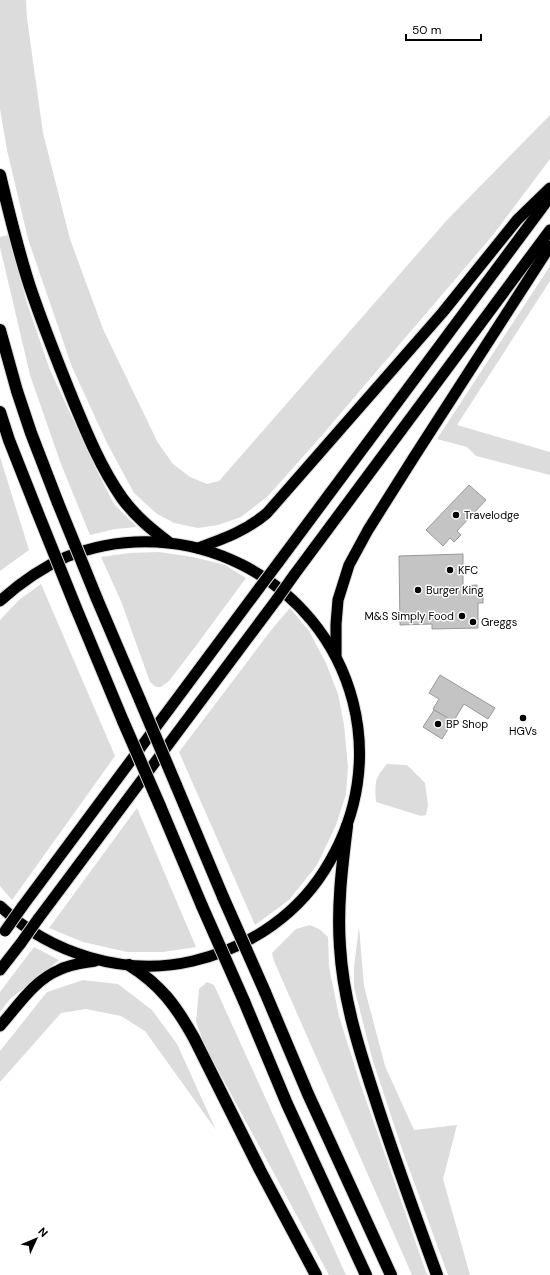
<svg xmlns="http://www.w3.org/2000/svg" width="550" height="1275" font-family="'DM Sans',sans-serif">
<style>
.green{fill:#dcdcdc}
.building{fill:#c4c4c4;stroke:#999}
.lines{fill:none;stroke-linecap:round;stroke-linejoin:round}
.trunk-casing{stroke:#dbdbdb;stroke-width:13}
.motorway-casing{stroke:#dbdbdb;stroke-width:14}
.trunk{stroke:#000;stroke-width:11}
.motorway{stroke:#000;stroke-width:12}
.trunk-bridge-casing{stroke:#dbdbdb;stroke-width:13;stroke-linecap:butt}
.motorway-bridge-casing{stroke:#dbdbdb;stroke-width:14;stroke-linecap:butt}
.trunk-bridge{stroke:#000;stroke-width:11}
.motorway-bridge{stroke:#000;stroke-width:12}
.poi-dot{fill:#000;stroke:#fff;stroke-width:1.5}
.labels{text-anchor:middle;stroke-width:3;stroke-linejoin:round;paint-order:stroke}
.poi-label{font-size:11px;fill:#000;stroke:#fff;text-anchor:start}
</style>
<rect width="100%" height="100%" fill="#fff"/>
<!-- green -->
<g class="green">
<polygon points="0,0 26,0 27,18 43,133 70,239 103,329 158,443 173,464 190,477 207,484 219,481 447,220 550,115 550,159 493,235 323,434 268,496 241,517 218,525 198,528 174,523 157,514 134,493 107,443 72,367 28,239 7,150 0,109"/>
<polygon points="8,235 27,303 50,370 96,469 114,504 137,527 115,529 90,535 61,464 30,375 0,247 0,237"/>
<polygon points="550,266 550,281 457,425 550,452 550,475 476,456 467,447 437,439"/>
<polygon points="0,457 29,550 0,571"/>
<polygon points="159,552 193,557 225,565 246,578 198,643 169,681 161,687 156,687 150,682 121,601 101,557 129,553"/>
<polygon points="41,584 115,756 12,900 0,886 0,620 19,600"/>
<polygon points="290,608 309,631 326,663 338,694 344,725 348,767 346,794 336,825 317,865 289,900 255,925 179,752 272,629"/>
<path d="M387,764L407,765L425,783L428,805L426,815L421,816L376,802C375,783 374,779 387,764Z"/>
<polygon points="137,808 196,947 163,952 127,952 83,942 49,928"/>
<polygon points="310,925 319,929 328,937 329,967 339,1016 360,1083 427,1275 412,1275 274,961 272,953 296,929"/>
<polygon points="359,927 364,986 385,1066 414,1130 457,1125 443,1179 470,1275 448,1275 403,1152 372,1058 354,987 354,967"/>
<polygon points="34,947 59,960 10,999 0,1012 0,992"/>
<polygon points="83,980 118,984 152,1010 177,1044 216,1130 145,1031 121,1016 86,1009 61,1013 0,1082 0,1051 47,992"/>
<polygon points="207,982 214,985 346,1275 329,1275 205,1046 196,1022 199,989"/>
</g>
<!-- building -->
<g class="building">
<polygon points="469,485 486,500 457,531 461,535 454,542 450,538 443,546 426,530"/>
<polygon points="463,554 463,586 477,585 477,596 483,596 483,603 478,603 478,628 432,629 432,624 400,625 399,556"/>
<polygon points="440,675 495,708 488,719 464,704 453,722 433,709 439,699 429,693"/>
<polygon points="434,710 453,721 442,739 423,727"/>
</g>
<g class="lines">
<!-- trunk casing -->
<g class="trunk-casing">
<g id="trunk">
<path d="M198,548C223,539 246,531 267,513L443,312L517,220L550,188"/>
<polyline points="278,563 550,197"/>
<polyline points="294,575 550,230"/>
<path d="M0,601C20,583 41,568 66,557C186,509 321,578 353,702C367,757 358,813 330,861C301,913 251,947 193,961C125,977 50,954 0,906"/>
<polyline points="336,655 336,624 338,600 349,565 368,530 414,457 550,246"/>
<polyline points="22,907 260,587"/>
<polyline points="38,919 277,599"/>
<polyline points="0,970 21,943"/>
<path d="M0,1026C17,1007 34,980 59,970C70,964 83,963 95,961"/>
</g>
</g>
<!-- motorway casing -->
<g class="motorway-casing">
<g id="motorway">
<path d="M0,175C9,213 18,250 30,287C43,325 58,363 73,400C87,434 101,468 122,498C135,516 151,529 168,542"/>
<polyline points="0,330 17,391 31,433 58,503"/>
<polyline points="0,412 9,440 37,511"/>
<polyline points="97,599 140,700"/>
<polyline points="76,608 123,721"/>
<polyline points="176,785 223,897"/>
<polyline points="160,806 202,906"/>
<path d="M347,826C342,867 337,906 340,947C343,998 358,1046 374,1095C393,1155 415,1215 437,1275"/>
<path d="M129,965C161,985 176,1006 194,1038L260,1170L316,1275"/>
<polyline points="265,992 308,1094 391,1275"/>
<polyline points="244,1001 287,1104 366,1275"/>
</g>
</g>
<!-- trunk -->
<use href="#trunk" class="trunk"/>
<!-- motorway -->
<use href="#motorway" class="motorway"/>
<!-- trunk-bridge casing -->
<g class="trunk-bridge-casing">
<g id="trunk-bridge">
<polyline points="260,587 278,563"/>
<polyline points="277,599 294,575"/>
<polyline points="5,931 22,907"/>
<polyline points="21,943 38,919"/>
</g>
</g>
<!-- motorway-bridge casing -->
<g class="motorway-bridge-casing">
<g id="motorway-bridge">
<polyline points="58,503 97,599"/>
<polyline points="37,511 76,608"/>
<polyline points="140,700 176,785"/>
<polyline points="123,721 160,806"/>
<polyline points="223,897 265,992"/>
<polyline points="202,906 244,1001"/>
</g>
</g>
<!-- trunk-bridge -->
<use href="#trunk-bridge" class="trunk-bridge"/>
<!-- motorway-bridge -->
<use href="#motorway-bridge" class="motorway-bridge"/>
</g>
<!-- markers -->
<g class="poi-dot">
<circle cx="456" cy="515" r="4"/>
<circle cx="450" cy="570" r="4"/>
<circle cx="418" cy="590" r="4"/>
<circle cx="462" cy="616" r="4"/>
<circle cx="473" cy="622" r="4"/>
<circle cx="523" cy="718" r="4"/>
<circle cx="438" cy="724" r="4"/>
</g>
<g class="labels">
<!-- poi labels -->
<g class="poi-label">
<text x="464" y="519">Travelodge</text>
<text x="458" y="574">KFC</text>
<text x="426" y="594">Burger King</text>
<text x="454" y="620" text-anchor="end">M&amp;S Simply Food</text>
<text x="481" y="626">Greggs</text>
<text x="446" y="728">BP Shop</text>
<text x="523" y="735" text-anchor="middle">HGVs</text>
</g>
</g>
<!-- north arrow -->
<g transform="translate(36 1239) rotate(46)" stroke="#ffffff" stroke-width="3" paint-order="stroke">
<path d="M0-3L7 15L0 10L-7 15Z" fill="#000000"/>
<text y="-6" font-size="11" font-weight="bold" text-anchor="middle" fill="#000000">N</text>
</g>
<!-- scale -->
<path d="M406 34v6h75v-6" fill="none" stroke="#000000" stroke-width="2"/>
<text x="412" y="34" font-size="12" fill="#000000" stroke="#ffffff" stroke-width="3" paint-order="stroke">50 m</text>
</svg>
